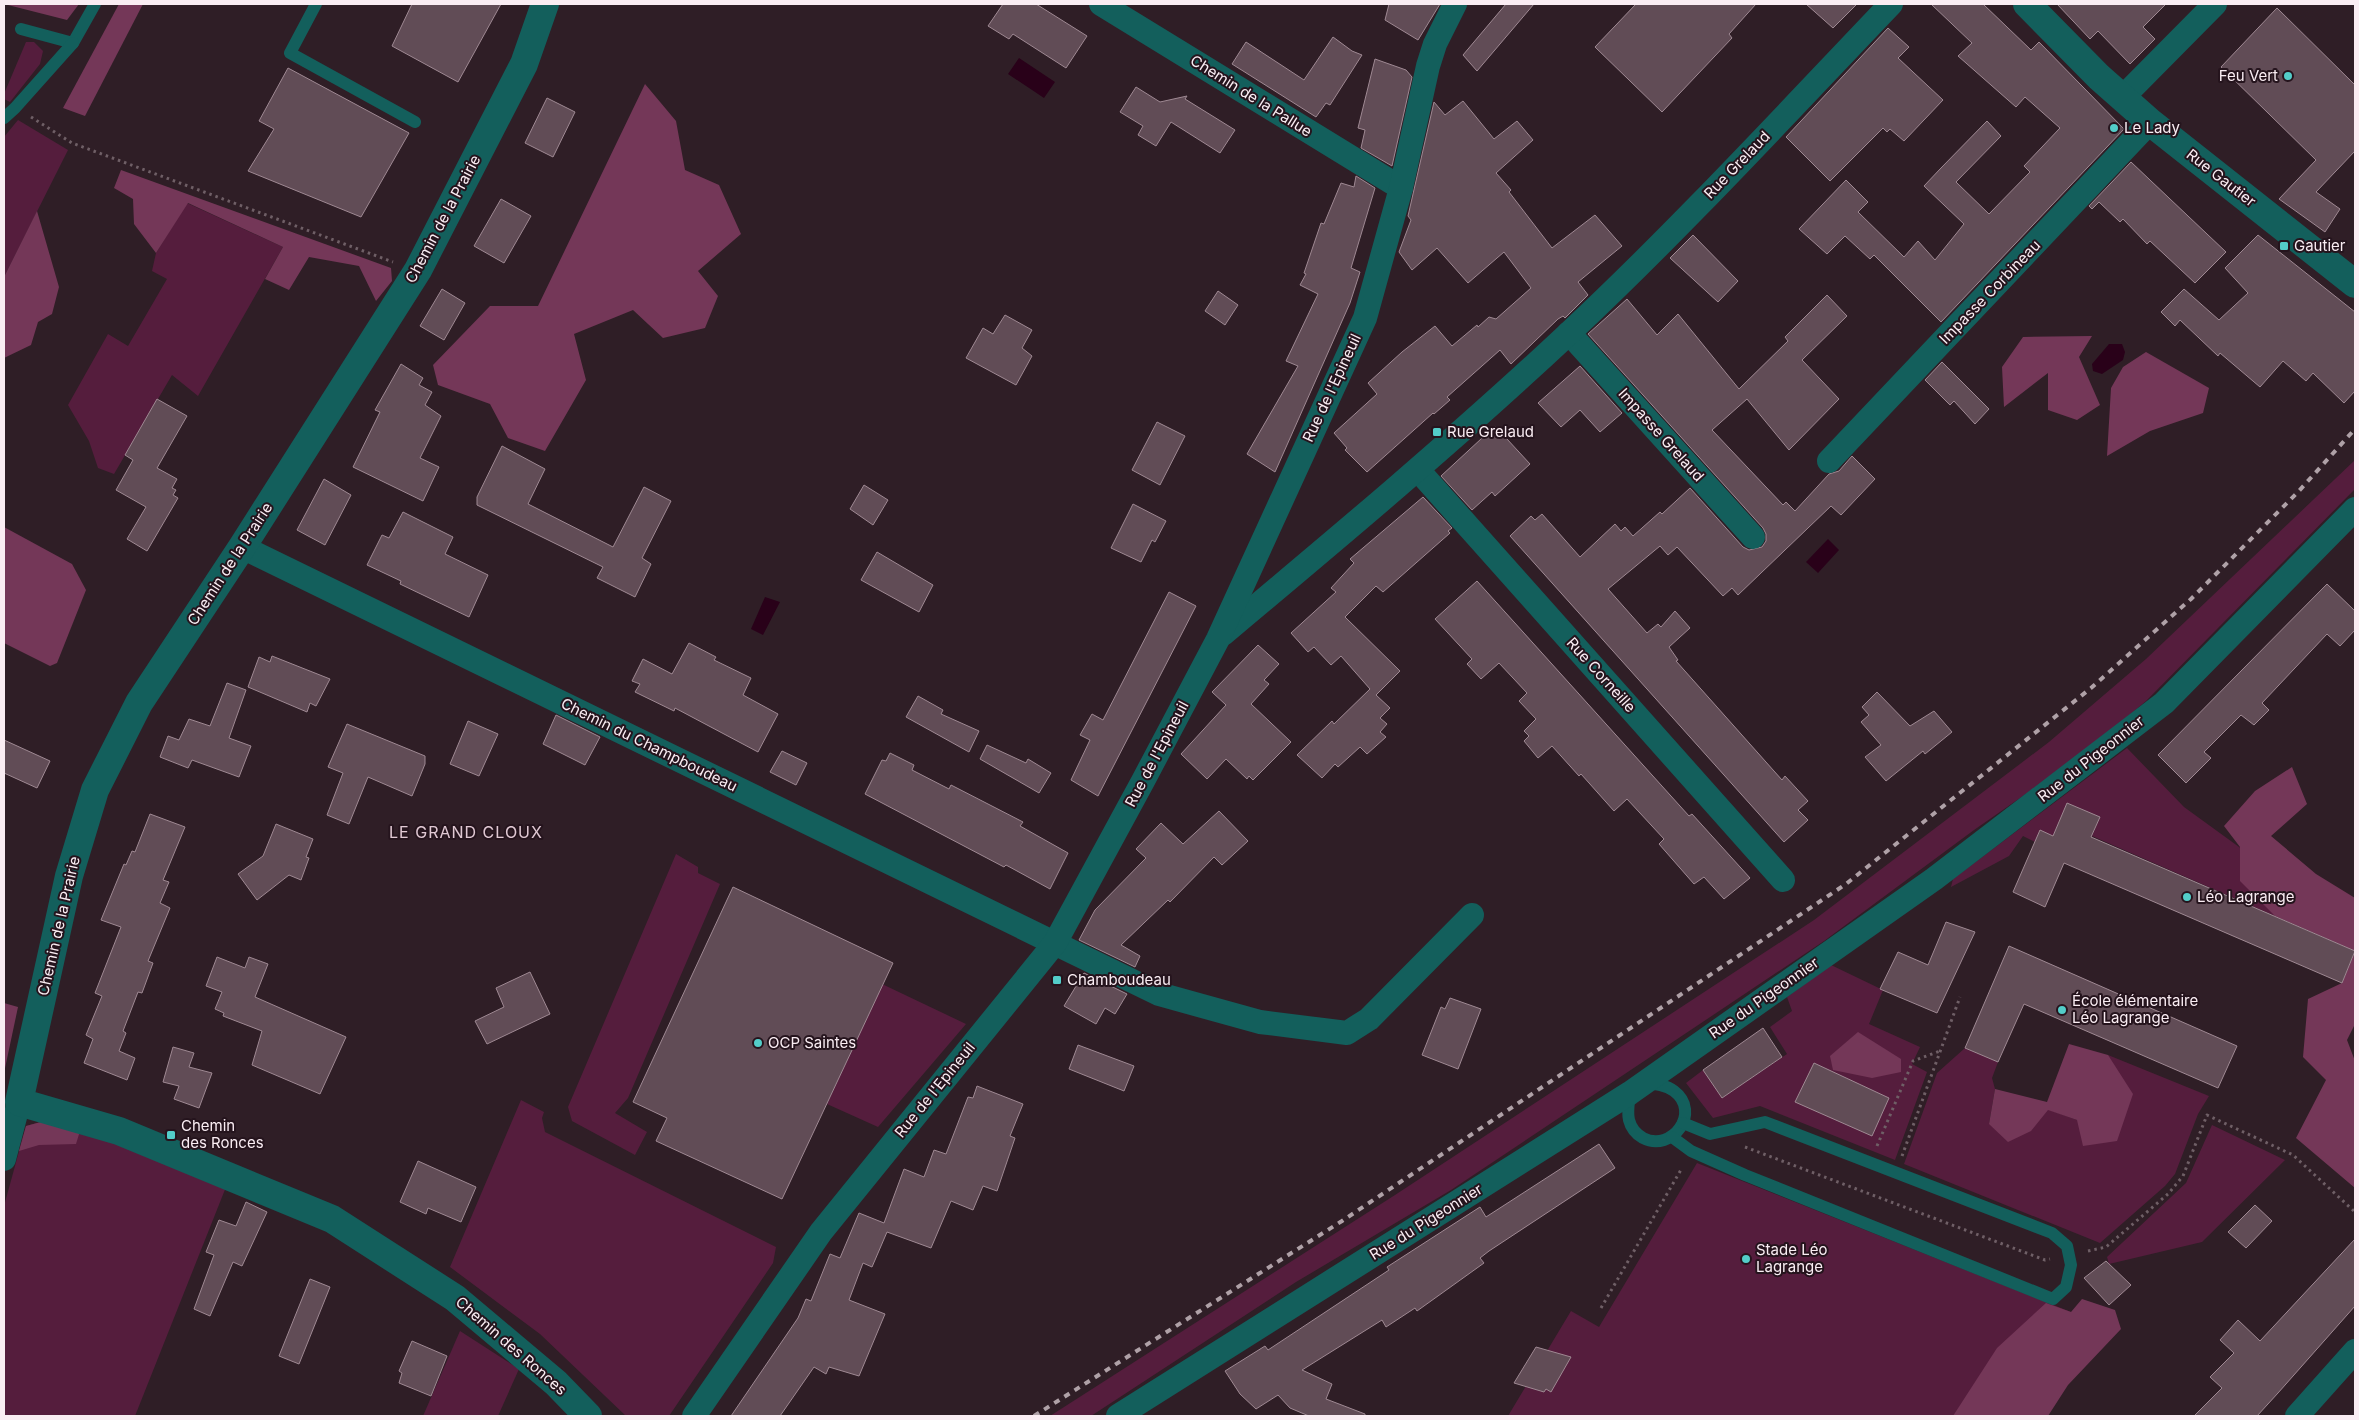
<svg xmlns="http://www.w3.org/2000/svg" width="2359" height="1420" font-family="Inter,sans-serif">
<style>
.green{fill:#551d3d}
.forest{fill:#743758}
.water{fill:#290119}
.building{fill:#614c56;stroke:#9f8993}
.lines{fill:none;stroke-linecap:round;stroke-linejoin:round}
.path{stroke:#6f5f66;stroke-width:3;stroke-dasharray:2.5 4;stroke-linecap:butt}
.service{stroke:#135f5c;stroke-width:12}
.minor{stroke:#135f5c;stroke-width:24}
.tertiary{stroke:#135f5c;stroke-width:28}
.rail{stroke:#afa1a7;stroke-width:4;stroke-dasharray:6 6;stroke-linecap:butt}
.poi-dot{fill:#53cdc9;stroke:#25141d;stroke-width:2}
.labels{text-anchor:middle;stroke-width:4;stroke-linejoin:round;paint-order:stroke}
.poi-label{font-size:15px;fill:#faedf3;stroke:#25141d;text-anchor:start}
.street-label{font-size:15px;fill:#faedf3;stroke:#25141d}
.neighbourhood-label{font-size:16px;letter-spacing:1px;fill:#e0c8d3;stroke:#25141d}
</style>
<rect width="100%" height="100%" fill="#2f1e26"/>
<!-- green -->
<g class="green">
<polygon points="26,42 34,42 43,51 40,64 10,102 4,99 4,94"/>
<polygon points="18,120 68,150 4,277 4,137"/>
<polygon points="187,203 283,247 198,396 172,375 114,474 98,468 89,441 68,405 108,334 128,346 167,279 152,271 156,253"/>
<polygon points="2355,460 2355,489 2146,701 2082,755 1974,830 1824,941 1451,1190 1296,1282 1091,1416 1050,1416 1395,1195 1814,920 2049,742 2146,659"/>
<polygon points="2127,748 2184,807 2355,931 2355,951 2092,836 2100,817 2067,803 2053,836 2040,831 2035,842 2023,836 2009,856 1951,887 1953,879"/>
<polygon points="676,854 698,867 698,873 720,884 628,1098 615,1113 647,1132 635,1155 572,1121 568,1107"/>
<polygon points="1831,965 1883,990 1869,1024 1920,1047 1912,1064 1927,1072 1895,1160 1760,1106 1713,1118 1686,1083 1703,1070 1722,1098 1787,1054 1770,1027 1792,1011 1787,997"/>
<polygon points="882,984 966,1024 878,1127 827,1104"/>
<polygon points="1965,1048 1998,1062 1992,1078 1995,1089 1989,1124 2017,1098 2077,1120 2108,1055 2209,1096 2198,1114 2175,1174 2165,1186 2100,1243 1904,1164 1937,1073"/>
<polygon points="521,1100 544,1112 542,1118 545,1132 776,1247 773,1263 669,1416 626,1416 540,1334 450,1267"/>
<polygon points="48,1120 126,1146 226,1187 135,1416 4,1416 4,1206 26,1126"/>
<polygon points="2212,1125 2285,1160 2202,1242 2109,1264 2107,1257 2186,1183"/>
<polygon points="1697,1163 2071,1312 1999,1416 1508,1416 1571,1311 1599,1327"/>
<polygon points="460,1331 519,1369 498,1416 423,1416"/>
</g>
<!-- forest -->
<g class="forest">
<polygon points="4,4 79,4 67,20"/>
<polygon points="119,4 143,4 85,116 63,108"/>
<polygon points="645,84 676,121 685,170 719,185 741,234 698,271 718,296 705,328 663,338 633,310 574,334 586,380 545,451 508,438 490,404 438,385 433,365 490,306 538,306"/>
<polygon points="121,170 391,268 392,281 376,301 359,266 309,257 289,290 265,279 283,247 188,203 156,253 134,224 133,199 114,188"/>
<polygon points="37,211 59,287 52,314 38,322 31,345 4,358 4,277"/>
<polygon points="2092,336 2079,357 2100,405 2077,420 2048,410 2048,373 2004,407 2002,367 2023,337"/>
<polygon points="2146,352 2209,388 2203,413 2150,431 2107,456 2111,388 2123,367"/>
<polygon points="4,527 72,564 86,590 57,663 50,666 4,643"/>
<polygon points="2292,767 2307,804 2271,836 2316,874 2355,898 2355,951 2275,916 2240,881 2240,847 2224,826 2255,791"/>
<polygon points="2355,952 2355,1024 2347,1040 2355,1061 2355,1188 2296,1138 2326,1080 2303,1057 2308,999 2342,983"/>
<polygon points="4,1003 18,1007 4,1073"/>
<polygon points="1858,1032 1901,1059 1901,1072 1872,1078 1833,1070 1830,1056"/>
<polygon points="2069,1044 2108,1055 2133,1094 2117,1141 2083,1146 2077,1120 2048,1110 2031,1131 2008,1142 1989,1124 1995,1089 2047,1102"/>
<polygon points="48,1120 80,1131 76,1144 39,1145 19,1151 26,1126"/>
<polygon points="2082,1299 2115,1310 2121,1329 2068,1385 2048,1416 1953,1416 1997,1348 2046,1303 2071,1312"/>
</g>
<!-- water -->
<g class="water">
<polygon points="1019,58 1055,82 1044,98 1008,74"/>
<polygon points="2109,344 2122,344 2125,352 2123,360 2102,374 2093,371 2092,364"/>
<polygon points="1828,539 1839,550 1818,573 1806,562"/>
<polygon points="765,597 780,602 763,635 751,629"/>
</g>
<!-- building -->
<g class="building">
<polygon points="412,4 501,4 458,82 392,46"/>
<polygon points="1003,4 1036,4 1087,36 1066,68 1013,34 1009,39 988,26"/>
<polygon points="1389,4 1440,4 1418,40 1385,20"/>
<polygon points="1506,4 1534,4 1477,71 1463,55"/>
<polygon points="1636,4 1756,4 1729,34 1732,38 1662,112 1595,47"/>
<polygon points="1806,4 1857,4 1833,28"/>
<polygon points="1931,4 1983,4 2031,50 2039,42 2124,129 1941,322 1874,255 1870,259 1845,236 1827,254 1799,229 1846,180 1868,202 1858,212 1904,257 1918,241 1935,260 1964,224 1924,186 1941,168 1987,121 2001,136 1956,182 1989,214 2030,172 2024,166 2060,128 2025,97 2016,107 1958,56 1972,43"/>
<polygon points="2057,4 2166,4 2143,27 2155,39 2130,64 2098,31 2090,39"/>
<polygon points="2277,8 2355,85 2355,151 2316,192 2340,209 2325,232 2279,199 2316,160 2221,67"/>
<polygon points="1888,28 1909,47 1898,58 1943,100 1904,141 1890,129 1887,132 1883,128 1830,181 1786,137"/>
<polygon points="1333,37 1352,51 1362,55 1330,105 1326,103 1316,117 1232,64 1246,42 1304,80"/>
<polygon points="1375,59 1406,70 1412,77 1392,166 1361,148 1365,130 1358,128"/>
<polygon points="288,68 409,133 361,217 248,171 274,129 259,121"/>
<polygon points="1136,87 1160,102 1187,96 1185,99 1235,130 1220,153 1171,122 1156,146 1138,135 1143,126 1120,112"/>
<polygon points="547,98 575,112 553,157 525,143"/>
<polygon points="1463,101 1494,139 1517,121 1533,140 1496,173 1511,190 1509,192 1552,248 1595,215 1622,246 1578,282 1588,295 1565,318 1563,316 1558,319 1511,364 1500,350 1447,397 1450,400 1434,414 1433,413 1367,472 1345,450 1347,448 1334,433 1377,394 1368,383 1402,352 1435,326 1452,346 1477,325 1478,327 1489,317 1496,319 1531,288 1504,252 1468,283 1437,248 1412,270 1399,252 1411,220 1408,216 1434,102 1445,115"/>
<polygon points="2131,162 2226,252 2195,283 2150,241 2147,244 2123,219 2120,222 2099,202 2092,209 2089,206"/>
<polygon points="1356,176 1375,188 1351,268 1360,272 1350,303 1275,472 1247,454 1298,366 1286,361 1318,294 1300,285 1306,274 1304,273 1321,223 1324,224 1341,183 1354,187"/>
<polygon points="501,199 531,216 504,263 474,246"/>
<polygon points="1693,235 1738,281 1718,302 1670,258"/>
<polygon points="2258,235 2355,312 2355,391 2344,403 2313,373 2306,381 2283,361 2260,387 2220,353 2218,356 2180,320 2175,326 2161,312 2184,289 2219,320 2248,293 2225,268"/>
<polygon points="442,289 465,303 444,340 420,326"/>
<polygon points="1218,291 1238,305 1225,325 1205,311"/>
<polygon points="1827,295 1847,316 1802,360 1839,399 1789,450 1747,399 1712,430 1783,505 1786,502 1795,511 1829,474 1839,471 1852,456 1875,479 1841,515 1831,506 1738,595 1732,588 1723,596 1677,547 1668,555 1660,546 1608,589 1647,633 1658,624 1661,627 1675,611 1690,628 1669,647 1678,660 1676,661 1782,780 1785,776 1808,801 1798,810 1808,820 1784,842 1510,536 1531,516 1535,520 1542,514 1580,557 1615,524 1621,531 1625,527 1633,536 1660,512 1662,514 1690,488 1743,547 1749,550 1762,547 1766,541 1766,534 1763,528 1588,334 1627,299 1657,335 1678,314 1739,389 1788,341 1785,337"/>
<polygon points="1005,315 1032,330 1022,348 1032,356 1016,385 966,358 983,328 993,334"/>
<polygon points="1942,362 1989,409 1975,424 1954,401 1950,405 1925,380"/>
<polygon points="401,364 423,378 419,385 432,392 425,405 441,416 420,458 439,467 423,501 353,467 380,412 375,410"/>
<polygon points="1580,366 1622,413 1600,432 1580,410 1561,427 1538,403"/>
<polygon points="157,399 187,416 157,468 177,479 172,488 176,490 173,495 178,498 147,551 127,539 146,507 116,490 133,460 125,455"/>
<polygon points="1157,422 1185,436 1160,485 1132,470"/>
<polygon points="1495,426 1530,464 1495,496 1492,492 1472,510 1441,476"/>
<polygon points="502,446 545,469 528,504 613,547 644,487 671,501 642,558 651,564 635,597 597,578 603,567 477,505 477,497"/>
<polygon points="324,479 351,495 325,545 297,530"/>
<polygon points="864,485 888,500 873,525 850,509"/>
<polygon points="1423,497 1452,528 1448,531 1450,533 1383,592 1376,586 1345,617 1400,671 1376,695 1390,708 1380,718 1387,724 1380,732 1386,737 1367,754 1360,747 1338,767 1335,764 1322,778 1297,755 1332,721 1334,724 1370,689 1341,656 1331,665 1314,647 1308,652 1291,633 1336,592 1331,588 1354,563 1350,559"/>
<polygon points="1133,504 1166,521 1155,542 1152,540 1141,562 1111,548"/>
<polygon points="403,512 453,537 445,554 488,575 469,617 400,584 401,581 367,565 382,535 389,538"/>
<polygon points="877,552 933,585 919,612 861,580"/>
<polygon points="1477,581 1689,816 1692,814 1750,878 1724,899 1704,877 1694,884 1659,844 1664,839 1627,799 1614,811 1581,774 1579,776 1552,746 1538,758 1524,741 1529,736 1524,731 1536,719 1519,701 1527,693 1499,663 1481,679 1467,664 1472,659 1435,619"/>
<polygon points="2327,584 2355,611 2355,630 2340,646 2327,634 2262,703 2269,710 2254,725 2241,715 2204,752 2211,758 2186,783 2158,755"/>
<polygon points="1169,592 1196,606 1098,796 1071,780 1090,740 1080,735 1092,714 1103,720"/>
<polygon points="689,643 716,657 714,660 751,678 743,695 778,714 758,752 675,708 674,711 635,692 640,684 632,681 643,659 672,674"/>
<polygon points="1258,645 1279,664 1264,680 1269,684 1251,704 1291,742 1253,780 1249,776 1247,779 1226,759 1207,779 1181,754 1226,705 1212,692"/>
<polygon points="272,656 330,679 316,706 310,703 307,712 248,687 259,657 270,662"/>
<polygon points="227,683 246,690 229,738 251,746 239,777 192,760 188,768 160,757 168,736 179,740 189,719 210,726"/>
<polygon points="1877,692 1910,726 1934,711 1952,732 1925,754 1923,751 1886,781 1865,757 1881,745 1861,722 1869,715 1862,707"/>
<polygon points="918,696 943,710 941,714 979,731 969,752 906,717"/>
<polygon points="556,715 600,737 585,765 543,744"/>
<polygon points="468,721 498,734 479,776 450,764"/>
<polygon points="347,724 425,756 425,764 412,796 368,777 349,824 327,815 343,773 328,767"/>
<polygon points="4,740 50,761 37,788 4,773"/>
<polygon points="987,745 1026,763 1028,759 1051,773 1039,793 980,759"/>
<polygon points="782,751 807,763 796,785 770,772"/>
<polygon points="890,753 914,765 912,770 949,789 951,785 1023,822 1020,826 1068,853 1050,889 1006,865 1004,867 865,794 882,760 886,761"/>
<polygon points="2067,803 2100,817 2091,837 2355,951 2342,983 2064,863 2045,907 2013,892 2040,830 2053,836"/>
<polygon points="1219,811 1248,841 1222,865 1214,857 1170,902 1168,900 1121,945 1140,956 1135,967 1079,940 1095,910 1146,858 1136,849 1161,823 1183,844"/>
<polygon points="150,814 185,827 163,880 169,882 160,903 170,908 148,961 153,963 142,993 138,992 123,1031 126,1033 119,1051 135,1058 127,1080 84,1063 93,1039 86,1035 102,996 95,993 121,927 101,920 124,864 126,865 132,851 135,852"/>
<polygon points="276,824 313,839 306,857 309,858 301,880 289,875 257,900 238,874 263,856"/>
<polygon points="733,887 893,963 782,1199 656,1141 667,1118 633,1102"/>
<polygon points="1946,922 1975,932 1937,1013 1880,989 1898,952 1928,965"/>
<polygon points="2009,946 2237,1046 2218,1088 2024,1004 1998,1062 1965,1048"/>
<polygon points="217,957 245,968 249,957 268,964 255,997 346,1037 320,1094 252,1065 262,1031 223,1016 224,1013 215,1009 222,992 206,986"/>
<polygon points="530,972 550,1014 487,1044 475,1021 504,1007 496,988"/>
<polygon points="1084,973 1127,994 1115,1014 1105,1008 1096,1024 1064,1006"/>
<polygon points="1450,998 1481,1009 1458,1069 1422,1055 1441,1007 1445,1009"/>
<polygon points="1763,1028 1782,1057 1722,1098 1703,1070"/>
<polygon points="1078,1045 1134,1066 1124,1091 1069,1069"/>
<polygon points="173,1047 194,1053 189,1067 212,1073 199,1108 174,1099 179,1086 163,1082"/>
<polygon points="1814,1063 1889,1098 1872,1136 1795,1102"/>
<polygon points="977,1086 1023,1104 1010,1136 1015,1138 997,1191 983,1186 973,1210 951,1201 931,1248 887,1232 872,1267 863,1263 849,1300 885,1314 859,1376 829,1367 826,1374 814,1367 780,1416 731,1416 798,1318 806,1299 811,1301 830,1254 840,1258 859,1213 884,1223 904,1169 924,1177 934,1150 946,1154 968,1097 973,1098"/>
<polygon points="1599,1144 1615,1168 1489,1251 1480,1258 1484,1263 1417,1311 1415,1308 1386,1327 1382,1320 1302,1370 1332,1384 1326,1399 1365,1414 1365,1416 1309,1416 1290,1408 1278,1395 1256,1409 1240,1394 1225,1371 1265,1346 1268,1350 1389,1270 1387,1267 1480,1207 1486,1217"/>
<polygon points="418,1161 476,1187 461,1222 428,1208 426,1214 400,1202"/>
<polygon points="246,1202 267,1212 242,1266 233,1262 210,1316 194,1309 214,1255 206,1252 219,1220 236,1226"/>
<polygon points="2255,1205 2272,1221 2246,1248 2228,1232"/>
<polygon points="2355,1239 2355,1306 2278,1393 2257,1416 2194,1416 2222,1388 2210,1377 2234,1353 2220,1340 2238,1320 2260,1341"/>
<polygon points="2106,1261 2131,1285 2109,1305 2084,1278"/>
<polygon points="310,1279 330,1287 299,1364 279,1356"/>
<polygon points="412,1341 447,1356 431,1396 399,1383 402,1373 399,1371"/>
<polygon points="1536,1347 1571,1357 1551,1392 1546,1389 1544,1392 1514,1383"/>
</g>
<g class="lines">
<!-- path -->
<g class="path">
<polyline points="31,117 72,143 393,262"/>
<polyline points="1877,1146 1913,1061 1940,1051"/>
<polyline points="1745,1147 2045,1260 2050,1259"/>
<polyline points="1902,1156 1960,997"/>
<polyline points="2088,1251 2106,1247 2168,1194 2183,1176 2207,1115 2293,1155 2355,1212"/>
<polyline points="1601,1308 1682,1168"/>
</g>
<!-- service -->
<g class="service">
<polyline points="316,4 290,53 415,122"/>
<polyline points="21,29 73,43 95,4"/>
<polyline points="4,118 15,108 73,43"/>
<path d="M1630,1093C1629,1102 1627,1112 1629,1120C1631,1128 1636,1134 1643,1138C1672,1153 1702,1112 1674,1091C1666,1085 1655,1084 1645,1083"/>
<polyline points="1672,1137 1691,1151 1745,1175 2053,1299 2066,1287 2071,1265 2067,1246 2052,1233 1765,1122 1710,1134 1683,1123"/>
</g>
<!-- minor -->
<g class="minor">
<polyline points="1101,4 1401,188"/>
<polyline points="2122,98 2215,4"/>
<polyline points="1569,333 1753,537"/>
<polyline points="1829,461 2150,122"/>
<polyline points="1418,470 1783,880"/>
<polyline points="242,547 1159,994 1260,1022 1347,1033 1369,1019 1472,915"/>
<path d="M1223,634C1340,536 1457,438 1568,334C1680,229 1785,115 1891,4"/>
<polyline points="4,1159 19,1102"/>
<polyline points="694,1416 821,1232 1055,943 1143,781 1218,639 1365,318 1401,188 1428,66 1435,44 1455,4"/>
<polyline points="1118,1416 1630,1093 1934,879 2164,703 2355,509"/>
<polyline points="2297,1416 2355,1351"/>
</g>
<!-- tertiary -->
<g class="tertiary">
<polyline points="545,4 524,64 418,270 242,547 139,703 95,790 69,876 19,1102 119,1131 332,1219 455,1298 556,1383 588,1416"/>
<polyline points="2027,4 2099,77 2150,122 2355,284"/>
</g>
<!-- rail -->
<polyline class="rail" points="1034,1416 1342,1221 1846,884 2091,688 2191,599 2298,492 2355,429"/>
</g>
<!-- markers -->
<g class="poi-dot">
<circle cx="2288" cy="76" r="5"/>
<circle cx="2114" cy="128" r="5"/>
<rect x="2279" y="241" width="10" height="10" rx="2.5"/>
<rect x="1432" y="427" width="10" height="10" rx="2.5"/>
<circle cx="2187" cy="897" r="5"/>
<rect x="1052" y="975" width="10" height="10" rx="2.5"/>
<circle cx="2062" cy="1010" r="5"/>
<circle cx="758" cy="1043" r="5"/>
<rect x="166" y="1130" width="10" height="10" rx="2.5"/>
<circle cx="1746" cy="1259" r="5"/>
</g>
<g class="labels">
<!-- poi labels -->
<g class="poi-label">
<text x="2278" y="81" text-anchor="end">Feu Vert</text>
<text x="2124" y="133">Le Lady</text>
<text x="2294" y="251">Gautier</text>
<text x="1447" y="437">Rue Grelaud</text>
<text x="2197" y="902">Léo Lagrange</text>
<text x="1067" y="985">Chamboudeau</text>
<text x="2072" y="1006">École élémentaire<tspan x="2072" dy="17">Léo Lagrange</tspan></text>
<text x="768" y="1048">OCP Saintes</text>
<text x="181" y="1131">Chemin<tspan x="181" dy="17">des Ronces</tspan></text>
<text x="1756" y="1255">Stade Léo<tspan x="1756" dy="17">Lagrange</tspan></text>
</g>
<!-- street labels -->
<g class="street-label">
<text transform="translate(1251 96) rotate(32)" y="5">Chemin de la Pallue</text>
<text transform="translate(1737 165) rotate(-46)" y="5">Rue Grelaud</text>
<text transform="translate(2221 178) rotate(38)" y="5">Rue Gautier</text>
<text transform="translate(443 219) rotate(-62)" y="5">Chemin de la Prairie</text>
<text transform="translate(1990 292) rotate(-46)" y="5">Impasse Corbineau</text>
<text transform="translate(1332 388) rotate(-65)" y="5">Rue de l'Epineuil</text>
<text transform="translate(1661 435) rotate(48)" y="5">Impasse Grelaud</text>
<text transform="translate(230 564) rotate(-57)" y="5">Chemin de la Prairie</text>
<text transform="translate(1601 675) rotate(48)" y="5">Rue Corneille</text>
<text transform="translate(649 745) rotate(26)" y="5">Chemin du Champboudeau</text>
<text transform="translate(1157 754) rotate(-62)" y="5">Rue de l'Epineuil</text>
<text transform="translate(2091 759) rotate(-38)" y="5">Rue du Pigeonnier</text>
<text transform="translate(59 926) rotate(-77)" y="5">Chemin de la Prairie</text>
<text transform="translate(1764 998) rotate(-35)" y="5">Rue du Pigeonnier</text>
<text transform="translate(935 1090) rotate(-51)" y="5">Rue de l'Epineuil</text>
<text transform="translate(1426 1222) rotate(-32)" y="5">Rue du Pigeonnier</text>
<text transform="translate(511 1346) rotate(41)" y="5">Chemin des Ronces</text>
</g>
<!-- neighbourhood labels -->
<g class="neighbourhood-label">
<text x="466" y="838">LE GRAND CLOUX</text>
</g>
</g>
<!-- border -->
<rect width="2359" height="1420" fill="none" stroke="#faedf3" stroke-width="10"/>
</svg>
